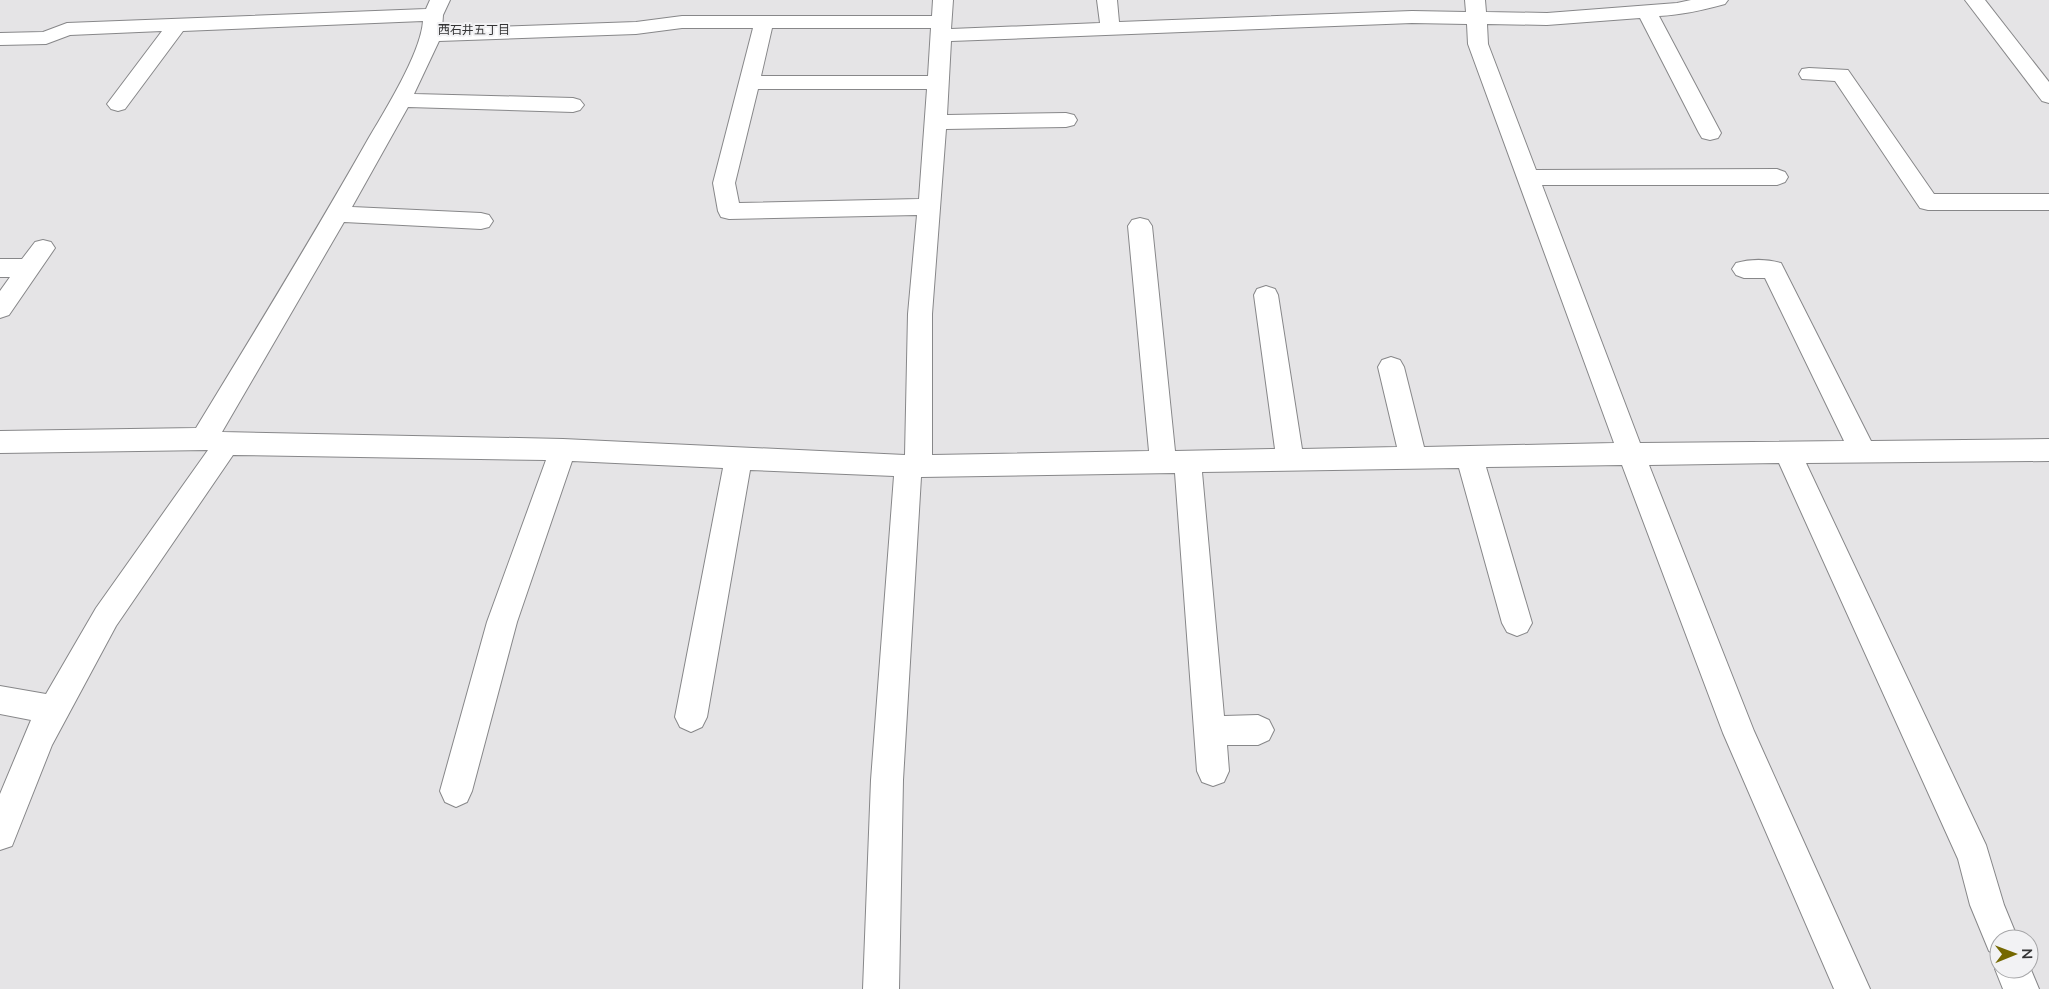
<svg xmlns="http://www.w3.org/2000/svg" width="2049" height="989" font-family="Lato,'Noto Sans JP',sans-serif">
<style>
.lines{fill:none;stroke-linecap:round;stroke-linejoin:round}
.minor-casing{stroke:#878789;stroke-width:2}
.minor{fill:#fff;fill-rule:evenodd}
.labels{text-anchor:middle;stroke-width:4;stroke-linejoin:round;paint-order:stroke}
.far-neighbourhood-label{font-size:12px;fill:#343435;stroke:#f2f2f4}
</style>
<rect width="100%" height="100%" fill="#e5e4e6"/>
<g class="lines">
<!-- minor casing -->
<g class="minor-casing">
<g id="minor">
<path d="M430,0H450L443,15L442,29L636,22L682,16H932L933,0H953L951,29L1100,23L1097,0H1117L1119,22L1412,11L1466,12L1465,0H1485L1486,12L1547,13L1677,3L1691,0H1728L1725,4C1703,10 1681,15 1659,16L1721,133L1718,138L1710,140L1702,138L1699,133L1640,18L1547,25L1487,24L1488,44L1536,170L1777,169L1785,172L1788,177L1785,182L1777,185H1542L1640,443L1844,441L1765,278H1744L1736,275L1732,269L1736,263C1750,259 1767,259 1781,263L1871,441L2049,439V461L1806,463L1986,845L2004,905L2018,939H1999V956L1989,951L1970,905L1958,859L1779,463L1649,465L1754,731L1870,989H1834L1723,733L1622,465L1486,467L1532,623L1527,632L1517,636L1507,632L1502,623L1459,468L1202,472L1224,716L1258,715L1269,720L1274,730L1269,740L1258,745H1227L1229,771L1224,782L1213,786L1202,782L1197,771L1175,473L921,477L903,780L899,989H863L871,780L894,476L750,470L707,717L702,727L691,732L680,727L675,717L723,468L572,461L517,622L472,791L467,802L456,807L445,802L440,791L487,622L546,460L233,455L116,626L52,745L12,846L0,850V794L31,720L0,714V686L46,694L96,608L208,450L0,453V431L196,428C254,333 312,238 367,141C384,112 421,53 423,21L183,31L125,109L118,111L111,109L107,104L162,31L70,35L46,44L0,45V33L43,32L67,23L426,9ZM1412,23L1467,24L1468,44L1614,443L1424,447L1404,367L1400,360L1391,357L1382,360L1378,367L1397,447L1302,449L1278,295L1275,289L1266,286L1257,289L1254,295L1275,449L1175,451L1152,226L1148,220L1140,218L1132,220L1128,226L1149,451L932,455V314L946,129L1066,127L1074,125L1077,120L1074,115L1066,113L947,115L951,41ZM682,28H753L713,183L718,211L721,217L729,219L917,215L908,314L905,455L563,439L222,432L344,222L481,229L489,227L493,221L489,215L481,213L352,207L408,107L573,112L580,110L584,105L580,100L573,98L414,94L439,41L636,34ZM772,28H931L928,76H761ZM758,89H927L919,199L739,203L735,183Z"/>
<polygon points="1965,0 1985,0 2049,82 2049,103 2042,101"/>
<polygon points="1809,68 1848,70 1934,194 2049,194 2049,210 1928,210 1920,208 1835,81 1802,79 1799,74 1802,69"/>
<polygon points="43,240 51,242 55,248 9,315 0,318 0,291 10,277 0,277 0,259 22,259 35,242"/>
<polygon points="1999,960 1999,969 2029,969 2029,965 2039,989 2003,989 1995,969"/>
</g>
</g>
<!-- minor -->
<use href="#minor" class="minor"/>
</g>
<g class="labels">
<!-- far-neighbourhood labels -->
<g class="far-neighbourhood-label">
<text x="474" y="34">西石井五丁目</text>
</g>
</g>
<!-- north arrow -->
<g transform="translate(2014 954) rotate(89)"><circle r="24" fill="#f2f2f4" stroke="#a6a6a8"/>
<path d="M0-4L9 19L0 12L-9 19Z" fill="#756800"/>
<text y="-8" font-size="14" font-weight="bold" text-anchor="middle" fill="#343435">N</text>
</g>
</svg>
